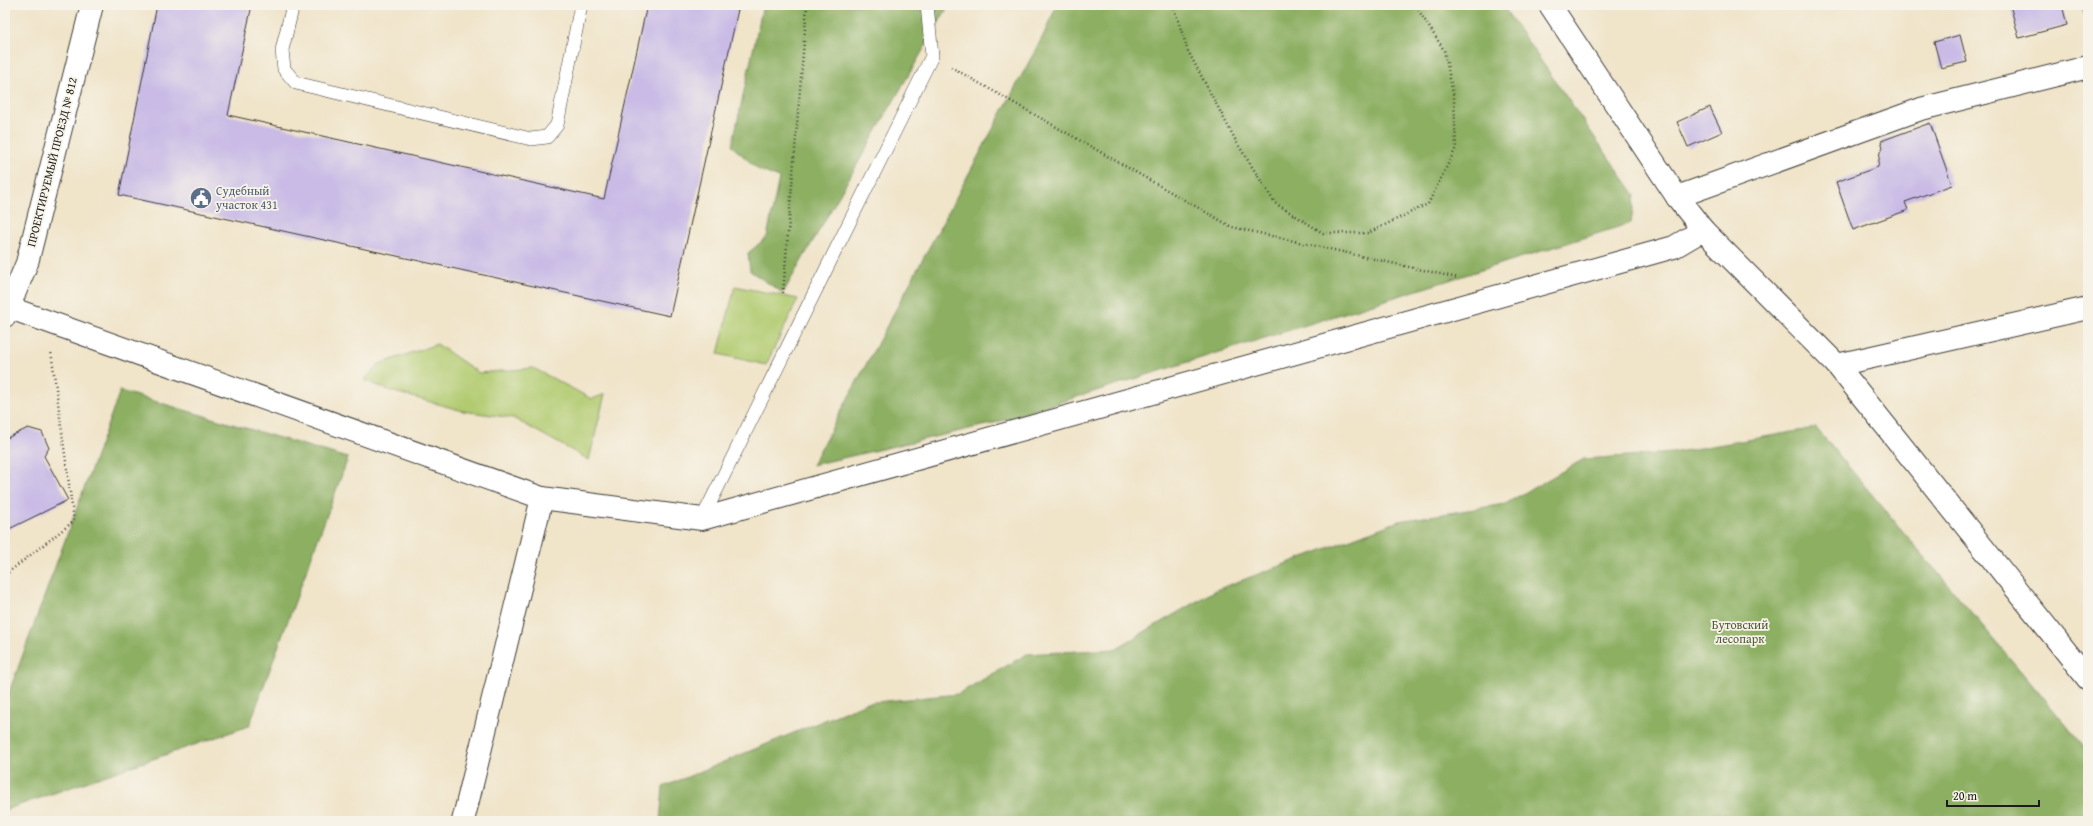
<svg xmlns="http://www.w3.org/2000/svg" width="2093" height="826" font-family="'Gentium Book Plus',serif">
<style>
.green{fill:#b1cb70;stroke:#667446}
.forest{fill:#8caf62;stroke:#54663f}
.building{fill:#c9bbe6}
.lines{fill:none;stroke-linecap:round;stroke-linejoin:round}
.service-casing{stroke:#3c3a36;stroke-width:14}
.minor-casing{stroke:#3c3a36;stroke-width:24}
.tertiary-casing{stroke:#3c3a36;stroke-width:24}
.path{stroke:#3c3a36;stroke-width:2.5;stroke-dasharray:1 3;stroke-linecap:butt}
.service{stroke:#fff;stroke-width:13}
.minor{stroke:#fff;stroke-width:22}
.tertiary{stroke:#fff;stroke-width:22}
.labels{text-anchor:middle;stroke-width:3.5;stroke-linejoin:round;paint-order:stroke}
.street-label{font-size:12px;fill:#1c1c1c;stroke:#f7f3e8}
.service-label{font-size:12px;fill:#4e5e75;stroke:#f7f3e8;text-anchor:start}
.park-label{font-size:12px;fill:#505939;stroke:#f7f3e8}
</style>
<rect width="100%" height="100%" fill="#f7f3e8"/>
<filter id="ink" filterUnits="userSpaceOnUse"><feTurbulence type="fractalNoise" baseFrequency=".025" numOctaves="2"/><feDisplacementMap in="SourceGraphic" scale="8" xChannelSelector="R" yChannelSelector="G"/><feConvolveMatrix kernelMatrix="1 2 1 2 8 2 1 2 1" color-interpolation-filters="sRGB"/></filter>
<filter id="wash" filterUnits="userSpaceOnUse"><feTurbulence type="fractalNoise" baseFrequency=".012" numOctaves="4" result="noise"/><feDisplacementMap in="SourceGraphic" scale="16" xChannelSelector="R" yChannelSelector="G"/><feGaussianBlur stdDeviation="0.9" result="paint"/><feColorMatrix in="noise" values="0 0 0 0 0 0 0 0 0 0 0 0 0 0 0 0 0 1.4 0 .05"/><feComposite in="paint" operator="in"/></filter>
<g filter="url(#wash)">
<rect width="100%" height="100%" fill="#f0e4c9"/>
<!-- green -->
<g class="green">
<polygon points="735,286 798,299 766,365 718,354"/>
<polygon points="437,344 479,373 533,368 592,399 605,394 589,460 513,418 463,411 391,391 364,380 379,364"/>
</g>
<!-- forest -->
<g class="forest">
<polygon points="763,5 949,5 783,293 750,271 748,253 767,237 779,178 759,170 732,146"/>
<polygon points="1057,5 1502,5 1635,195 1631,223 991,424 812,465 1044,34"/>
<polygon points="120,391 348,458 249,726 5,810 5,703"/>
<polygon points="1816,428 2088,751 2088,821 660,821 663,787 866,703 958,694 1027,654 1115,649 1216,590 1399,521 1505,504 1584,459 1671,453"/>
</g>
<g id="blocks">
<!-- building -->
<g class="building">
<polygon points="157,5 252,5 228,115 604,199 647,5 739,5 670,316 119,195"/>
<polygon points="2010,5 2062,5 2067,25 2019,38"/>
<polygon points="2081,5 2088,5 2088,25"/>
<polygon points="1960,35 1967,62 1941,68 1934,42"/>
<polygon points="1710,107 1722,132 1688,147 1677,122"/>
<polygon points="1930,123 1952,185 1905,202 1908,210 1853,230 1836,182 1878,167 1880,152 1883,147 1881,141"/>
<polygon points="28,428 42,432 49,448 44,456 68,500 5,531 5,439"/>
</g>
</g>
</g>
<g filter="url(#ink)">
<use href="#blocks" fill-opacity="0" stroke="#3c3a36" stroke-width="1"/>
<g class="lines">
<!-- service casing -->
<g class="service-casing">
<g id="service">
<polyline points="293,5 282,50 284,69 296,83 531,139 547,137 557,125 581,5"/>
<polyline points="702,519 932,56 927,5"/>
</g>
</g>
<!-- minor casing -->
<g class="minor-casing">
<g id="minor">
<polyline points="1550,5 1677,197 1703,230"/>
<polyline points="1677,197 1921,109 2088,67"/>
<polyline points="10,308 542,498 702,519 1674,247 1703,230 1837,365 2088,679"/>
<polyline points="1837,365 2088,308"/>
<polyline points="463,821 542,498"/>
</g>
</g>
<!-- tertiary casing -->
<g class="tertiary-casing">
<polyline id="tertiary" points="5,316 27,263 92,5"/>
</g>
<!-- path -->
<g class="path">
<polyline points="1173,5 1188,51 1237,143 1275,203 1323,233 1368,233 1428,204 1456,148 1454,98 1444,50 1415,5"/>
<polyline points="951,67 1232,227 1458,278"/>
<polyline points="783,293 807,5"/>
<polyline points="5,575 74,521 51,351"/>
</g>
<!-- service -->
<use href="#service" class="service"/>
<!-- minor -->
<use href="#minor" class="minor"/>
<!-- tertiary -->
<use href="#tertiary" class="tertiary"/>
</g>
</g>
<!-- icons -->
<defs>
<g id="civic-disc" transform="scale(1.15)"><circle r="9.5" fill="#5c6f8a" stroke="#f7f3e8"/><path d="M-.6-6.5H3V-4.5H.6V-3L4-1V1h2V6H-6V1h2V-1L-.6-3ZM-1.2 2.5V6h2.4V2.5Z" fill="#fff"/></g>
</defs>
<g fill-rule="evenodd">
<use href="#civic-disc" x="201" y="198"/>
</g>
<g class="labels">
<!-- street labels -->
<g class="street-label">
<text transform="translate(52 162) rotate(-76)" y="4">ПРОЕКТИРУЕМЫЙ ПРОЕЗД № 812</text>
</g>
<!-- service labels -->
<g class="service-label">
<text x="216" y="195">Судебный<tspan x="216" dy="14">участок 431</tspan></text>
</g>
<!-- park labels -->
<g class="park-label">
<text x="1740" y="629">Бутовский<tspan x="1740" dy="14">лесопарк</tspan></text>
</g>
</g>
<!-- margin -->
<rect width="2093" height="826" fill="none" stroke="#f7f3e8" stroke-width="20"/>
<!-- scale -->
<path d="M1947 800v6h92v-6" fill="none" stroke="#1c1c1c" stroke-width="2"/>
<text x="1953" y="800" font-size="12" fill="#1c1c1c" stroke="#f7f3e8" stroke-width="3" paint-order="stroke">20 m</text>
</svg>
